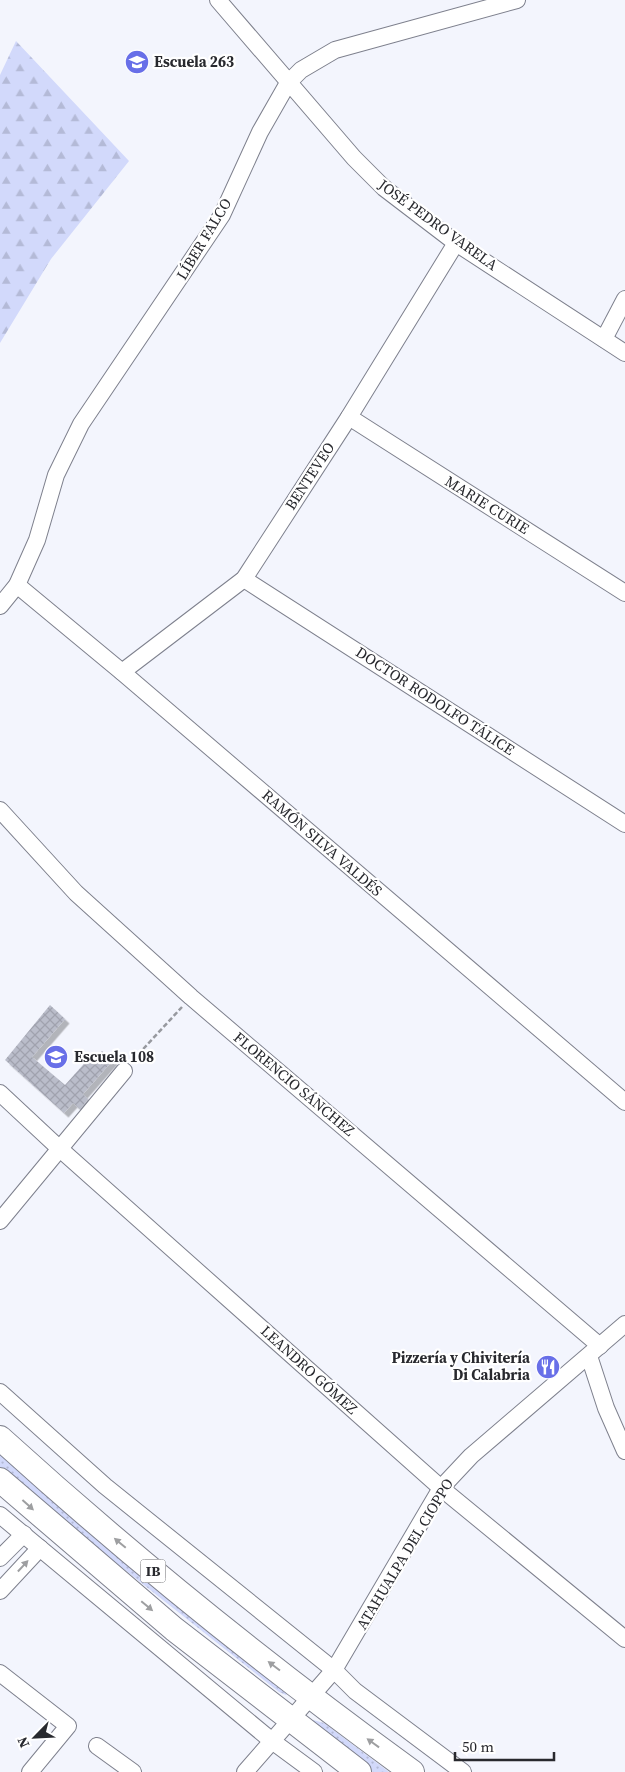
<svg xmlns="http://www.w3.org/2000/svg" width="625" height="1772" font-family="'Source Serif 4',serif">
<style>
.grass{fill:url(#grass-dots)}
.forest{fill:url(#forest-firs)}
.building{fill:url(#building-cross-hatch);filter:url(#shadow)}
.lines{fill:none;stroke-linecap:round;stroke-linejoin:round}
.minor-casing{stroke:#7e808d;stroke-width:18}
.highway-casing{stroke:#7e808d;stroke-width:26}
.path{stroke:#97999f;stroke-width:2.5;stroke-dasharray:5 2.5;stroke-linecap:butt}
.minor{stroke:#fff;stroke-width:16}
.highway{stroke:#fff;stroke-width:24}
.oneway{fill:#9e9fa1}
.labels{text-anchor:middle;stroke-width:4.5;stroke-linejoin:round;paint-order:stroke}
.shield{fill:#fff;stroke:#68696d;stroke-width:1}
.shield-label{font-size:14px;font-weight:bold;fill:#28292e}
.poi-label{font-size:15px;font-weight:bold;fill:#28292e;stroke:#fff;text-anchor:start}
.street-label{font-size:15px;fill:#28292e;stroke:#fff}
</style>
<defs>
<pattern id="grass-dots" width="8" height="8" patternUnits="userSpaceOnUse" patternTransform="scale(1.25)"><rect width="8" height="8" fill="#d2d9fb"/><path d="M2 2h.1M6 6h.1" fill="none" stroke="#b4bad7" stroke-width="1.8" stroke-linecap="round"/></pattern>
<pattern id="forest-firs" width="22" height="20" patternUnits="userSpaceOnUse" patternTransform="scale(1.25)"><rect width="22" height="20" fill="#d2d9fb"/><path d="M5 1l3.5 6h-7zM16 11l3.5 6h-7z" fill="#b4bad7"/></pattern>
<pattern id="building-cross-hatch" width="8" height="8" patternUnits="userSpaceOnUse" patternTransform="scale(1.25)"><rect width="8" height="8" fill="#babdca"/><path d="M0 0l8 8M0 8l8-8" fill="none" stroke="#a0a2ae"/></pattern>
<filter id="shadow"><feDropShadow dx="4.5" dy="4.5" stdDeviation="0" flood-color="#0004"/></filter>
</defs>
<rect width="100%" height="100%" fill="#f3f5fd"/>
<!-- grass -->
<g class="grass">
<polygon points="0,1448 288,1693 286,1695 279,1692 125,1570 36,1503 0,1470"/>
<polygon points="313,1720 324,1723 389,1772 373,1772 320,1732 312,1722"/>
</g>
<!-- forest -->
<polygon class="forest" points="16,41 129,161 51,259 0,343 0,75"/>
<!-- building -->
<g class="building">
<polygon points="50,1005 65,1019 32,1057 65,1085 91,1056 95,1060 102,1051 113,1060 83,1094 88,1099 80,1109 73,1103 64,1113 5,1060"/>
<polygon points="547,1359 556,1366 549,1375 540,1368"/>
</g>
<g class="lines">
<!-- minor casing -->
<g class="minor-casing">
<g id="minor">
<polyline points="218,0 354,158 384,188 456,243 625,353"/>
<polyline points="604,339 625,299"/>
<polyline points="349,417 625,593"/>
<polyline points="244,579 625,824"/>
<polyline points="17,585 122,672 625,1102"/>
<polyline points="0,606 17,585 37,540 56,475 81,424 222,215 260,132 288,83 301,70 335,50 517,0"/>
<polyline points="122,672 244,579 349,417 456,243"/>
<polyline points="0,810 76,893 191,997 600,1346"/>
<polyline points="0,1093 60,1149 441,1488 625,1639"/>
<polyline points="0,1221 124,1071"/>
<polyline points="589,1356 606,1408 625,1451"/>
<polyline points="0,1392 105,1486 334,1670 355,1691 463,1772"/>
<polyline points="0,1515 272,1741 314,1772"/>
<polyline points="0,1558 24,1534"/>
<polyline points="0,1591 40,1548"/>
<polyline points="0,1673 68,1726 30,1772"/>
<polyline points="97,1746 133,1772"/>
<polyline points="245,1772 334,1670 441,1488 471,1456 625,1324"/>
</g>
</g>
<!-- highway casing -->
<g class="highway-casing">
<g id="highway">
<path d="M0,1438C131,1557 269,1668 412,1772"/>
<polyline points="0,1480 174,1629 359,1772"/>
</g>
</g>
<!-- path -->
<polyline class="path" points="133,1060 182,1007"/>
<!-- minor -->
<use href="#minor" class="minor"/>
<!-- highway -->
<use href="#highway" class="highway"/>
</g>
<!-- one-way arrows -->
<defs><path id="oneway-solid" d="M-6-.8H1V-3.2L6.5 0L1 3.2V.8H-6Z" transform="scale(1.25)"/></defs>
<g class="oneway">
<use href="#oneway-solid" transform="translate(28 1505) rotate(42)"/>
<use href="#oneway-solid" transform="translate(120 1543) rotate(-140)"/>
<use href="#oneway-solid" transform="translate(23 1566) rotate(-47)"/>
<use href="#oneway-solid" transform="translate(147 1606) rotate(40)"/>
<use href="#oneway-solid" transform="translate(274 1666) rotate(-143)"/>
<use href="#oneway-solid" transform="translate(373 1743) rotate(-144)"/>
</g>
<!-- icons -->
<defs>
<g id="school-disc" transform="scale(1.25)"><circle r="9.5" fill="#686fe8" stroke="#fff"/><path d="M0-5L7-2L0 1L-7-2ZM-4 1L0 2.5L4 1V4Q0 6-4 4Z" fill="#fff"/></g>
<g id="restaurant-disc" transform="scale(1.25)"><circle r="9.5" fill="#686fe8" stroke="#fff"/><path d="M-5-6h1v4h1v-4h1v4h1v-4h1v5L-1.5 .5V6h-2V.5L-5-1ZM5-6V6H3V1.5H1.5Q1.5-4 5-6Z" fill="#fff"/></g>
</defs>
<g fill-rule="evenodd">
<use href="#school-disc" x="137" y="62"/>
<use href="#school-disc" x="56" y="1057"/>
<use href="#restaurant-disc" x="548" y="1367"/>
</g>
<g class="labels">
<!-- shield labels -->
<rect class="shield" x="140.5" y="1559.5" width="25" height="23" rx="4"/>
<g class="shield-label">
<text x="153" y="1576">IB</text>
</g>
<!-- poi labels -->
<g class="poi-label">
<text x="154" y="67">Escuela 263</text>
<text x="74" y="1062">Escuela 108</text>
<text x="530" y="1363" text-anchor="end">Pizzería y Chivitería<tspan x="530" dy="17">Di Calabria</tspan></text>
</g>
<!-- street labels -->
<g class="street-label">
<text transform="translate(438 225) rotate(36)" y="5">JOSÉ PEDRO VARELA</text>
<text transform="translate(204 239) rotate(-59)" y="5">LÍBER FALCO</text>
<text transform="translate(310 476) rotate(-57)" y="5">BENTEVEO</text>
<text transform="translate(487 505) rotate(32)" y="5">MARIE CURIE</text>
<text transform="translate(435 701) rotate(33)" y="5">DOCTOR RODOLFO TÁLICE</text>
<text transform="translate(322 843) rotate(41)" y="5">RAMÓN SILVA VALDÉS</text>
<text transform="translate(294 1084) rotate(40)" y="5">FLORENCIO SÁNCHEZ</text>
<text transform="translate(309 1370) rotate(42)" y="5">LEANDRO GÓMEZ</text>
<text transform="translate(405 1554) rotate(-59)" y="5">ATAHUALPA DEL CIOPPO</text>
</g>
</g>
<!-- north arrow -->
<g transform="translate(35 1737) rotate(246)" stroke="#ffffff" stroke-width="4" paint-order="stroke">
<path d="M0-4L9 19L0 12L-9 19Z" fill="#28292e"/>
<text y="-8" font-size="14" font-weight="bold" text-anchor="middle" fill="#28292e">N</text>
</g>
<!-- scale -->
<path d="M455 1752v8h99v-8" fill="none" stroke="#28292e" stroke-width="2.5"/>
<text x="462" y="1752" font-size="15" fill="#28292e" stroke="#ffffff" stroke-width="4" paint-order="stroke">50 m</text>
</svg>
